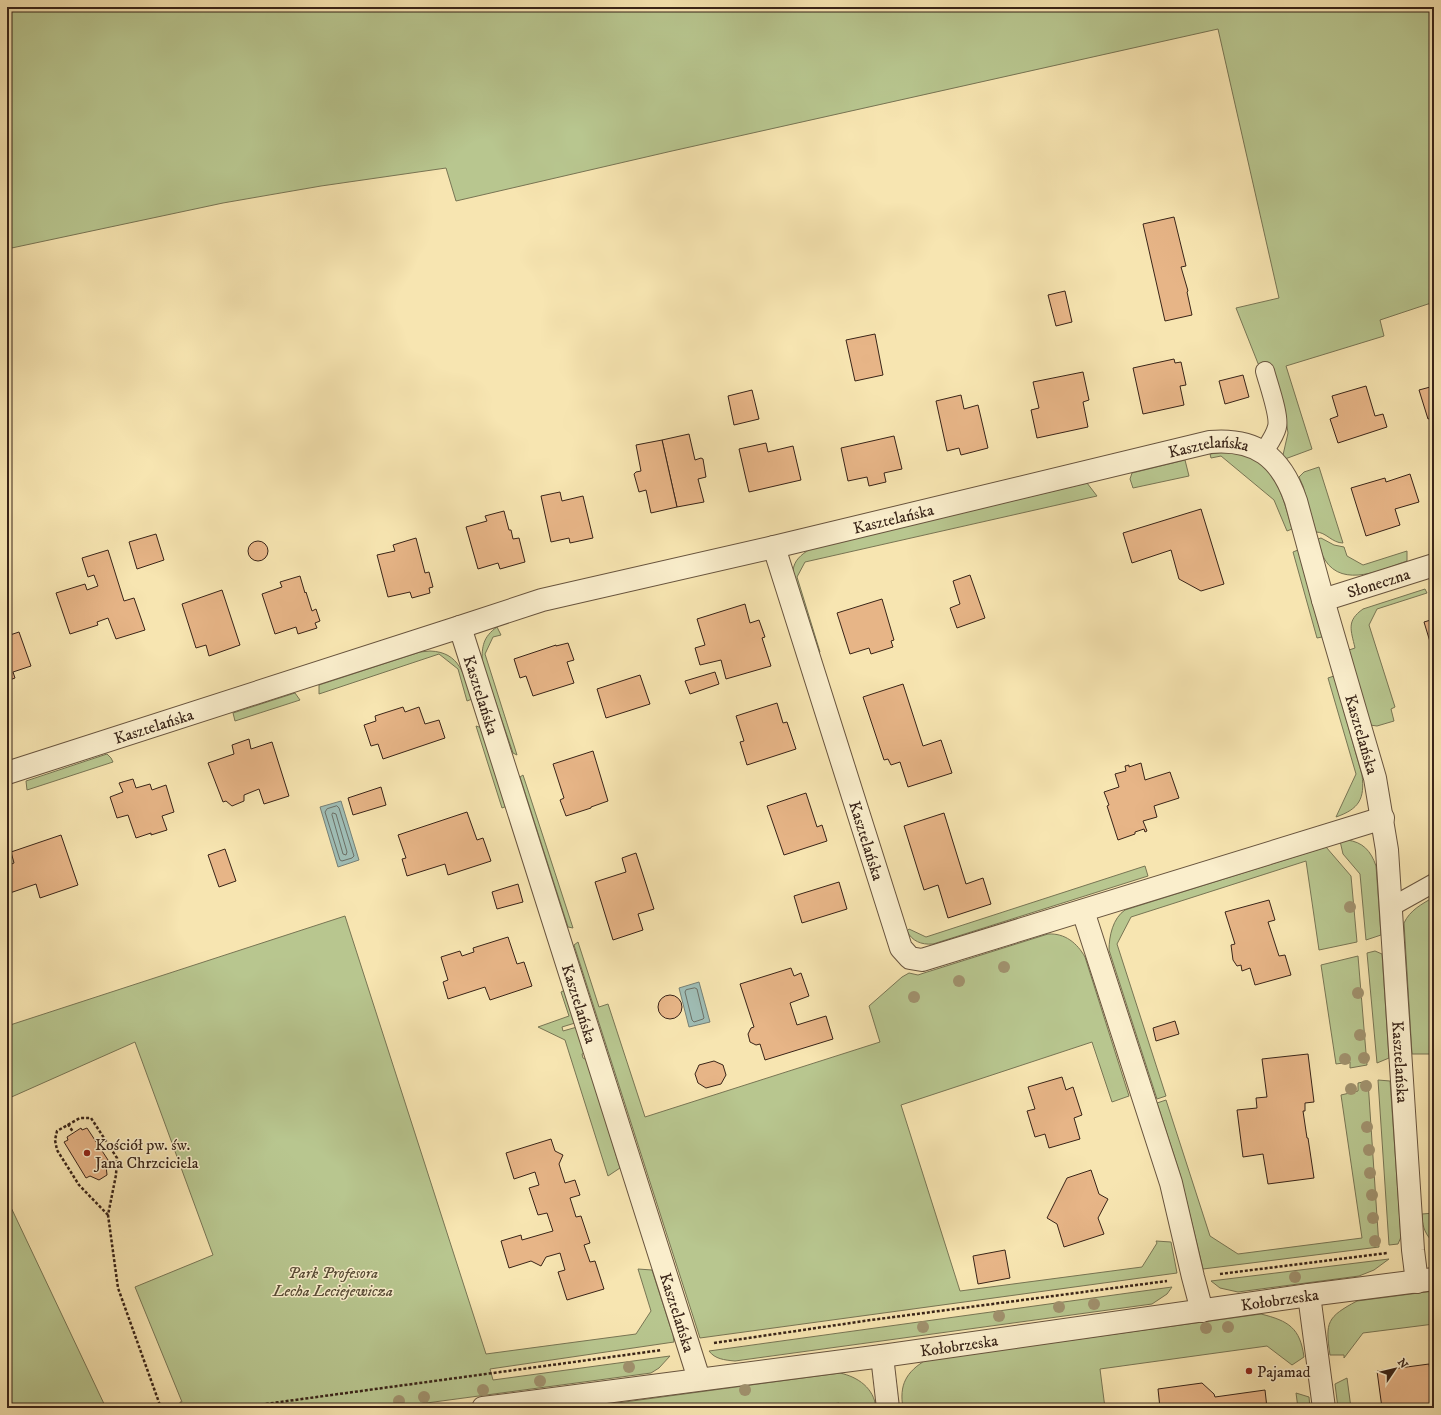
<svg xmlns="http://www.w3.org/2000/svg" width="1441" height="1415" font-family="'IM FELL DW Pica',serif">
<style>
.green{fill:#b8c68f;stroke:#787554}
.water{fill:#9fbdb5;stroke:#768076}
.lines{fill:none;stroke-linecap:round;stroke-linejoin:round}
.shore{stroke:#6c7066;stroke-width:1}
.building{fill:#e7b587;stroke:#392418}
.service-casing{stroke:#68543e;stroke-width:20}
.minor-casing{stroke:#68543e;stroke-width:24}
.path{stroke:#392418;stroke-width:2.5;stroke-dasharray:3 2;stroke-linecap:butt}
.service{stroke:#faeecc;stroke-width:18}
.minor{stroke:#faeecc;stroke-width:22}
.tree{fill:#a0916d}
.poi-dot{fill:#8f2418;stroke:#faeecc;stroke-width:1.5}
.labels{text-anchor:middle;stroke-width:3;stroke-linejoin:round;paint-order:stroke}
.street-label{font-size:16px;fill:#392418;stroke:#faeecc}
.poi-label{font-size:16px;fill:#392418;stroke:#faeecc;text-anchor:start}
.park-label{font-size:16px;font-style:italic;fill:#594c36;stroke:#faeecc}
</style>
<rect width="100%" height="100%" fill="#f7e5b1"/>
<filter id="stains"><feTurbulence type="fractalNoise" baseFrequency=".005" numOctaves="4"/><feColorMatrix values="0 0 0 0 .2 0 0 0 0 .09 0 0 0 0 .02 0 0 0 .5 -.17"/></filter>
<radialGradient id="worn" r=".72"><stop offset=".6" stop-color="#630" stop-opacity="0"/><stop offset="1" stop-color="#630" stop-opacity=".3"/></radialGradient>
<!-- green -->
<g class="green">
<polygon points="7,7 1434,7 1434,302 1380,320 1384,336 1286,366 1312,449 1285,459 1283,455 1288,433 1286,420 1272,368 1261,371 1236,308 1279,298 1218,29 672,151 456,201 446,168 321,186 223,203 7,249"/>
<path d="M1223,452C1272,453 1281,489 1292,529L1287,531L1274,500L1221,456L1211,458L1210,454Z"/>
<polygon points="1185,460 1189,476 1133,488 1130,479 1132,473"/>
<path d="M1319,467L1343,543C1332,543 1326,532 1316,532L1303,486L1299,477L1304,472Z"/>
<path d="M1087,483L1097,496L805,562L797,577L820,652L818,653L793,571C794,560 801,555 810,549Z"/>
<path d="M1321,538L1334,545L1344,547L1347,556L1363,565L1407,551V561C1383,569 1343,589 1325,560C1321,554 1320,546 1318,539Z"/>
<polygon points="1298,550 1322,637 1317,638 1293,552"/>
<path d="M1425,589L1427,593L1377,609L1369,625L1395,707L1391,709L1394,721L1377,726L1370,725L1349,650L1355,648C1351,630 1346,621 1363,609Z"/>
<path d="M497,627L501,635L493,637L485,654L517,755L513,753L482,662C482,646 483,637 497,627Z"/>
<path d="M430,651C460,652 464,675 472,699L467,701L458,669L439,654L319,694V685L420,652Z"/>
<path d="M1334,676L1362,775C1365,799 1359,809 1336,817L1356,774L1328,678Z"/>
<polygon points="295,693 300,700 235,721 233,713"/>
<polygon points="476,726 482,728 507,806 502,808"/>
<polygon points="107,754 111,758 113,762 27,790 26,781"/>
<polygon points="523,775 573,928 568,927 520,777"/>
<path d="M1347,840C1363,842 1371,851 1376,866L1381,935L1366,940L1360,874L1343,854L1340,841Z"/>
<path d="M1326,847L1351,876L1357,942L1319,950L1306,861L1131,917L1117,944L1166,1096L1157,1099L1109,950C1109,936 1113,918 1125,910Z"/>
<path d="M1145,866L1148,876L933,944C921,945 912,941 907,931L909,929L926,937Z"/>
<path d="M1434,897V1070L1433,1054H1412L1404,923C1410,910 1422,904 1434,897Z"/>
<polygon points="345,916 486,1354 636,1334 651,1311 638,1269 652,1270 673,1335 674,1342 490,1369 493,1380 670,1356 659,1368 651,1373 389,1408 181,1408 180,1402 182,1402 135,1287 213,1255 135,1042 7,1099 7,1026"/>
<path d="M1048,934C1065,933 1077,943 1085,957L1129,1096L1112,1102L1092,1042L901,1105L960,1291L1142,1267L1157,1243L1156,1241L1171,1242L1177,1273L700,1338L574,945L578,942L599,1007L608,1004L645,1117L880,1042L869,1006L902,977L909,973L918,975L924,973Z"/>
<polygon points="1375,951 1382,954 1389,1058 1377,1063 1367,953"/>
<polygon points="1358,956 1367,1065 1350,1068 1350,1062 1336,1064 1321,965"/>
<polygon points="565,990 575,1023 562,1027 563,1031 577,1027 584,1053 582,1054 583,1058 587,1060 620,1168 608,1176 565,1040 538,1027 569,1016 561,992"/>
<polygon points="1378,1080 1390,1081 1401,1237 1398,1244 1389,1245"/>
<polygon points="1368,1081 1379,1247 1203,1269 1180,1174 1157,1103 1166,1100 1210,1236 1238,1254 1362,1238 1341,1095 1358,1091 1358,1083"/>
<polygon points="7,1199 106,1408 7,1408"/>
<path d="M1434,1213V1240H1431C1424,1232 1422,1224 1422,1214Z"/>
<polygon points="1389,1259 1374,1270 1359,1276 1238,1292 1220,1288 1211,1281"/>
<path d="M1172,1287L1167,1294L1152,1304L735,1361C724,1360 715,1359 709,1351Z"/>
<path d="M1434,1291V1324L1363,1333L1344,1358V1355H1330C1325,1322 1327,1317 1357,1301Z"/>
<path d="M1261,1314C1289,1321 1300,1328 1304,1357L1292,1365L1267,1346L1100,1369L1105,1408H903C899,1385 906,1372 926,1360Z"/>
<path d="M840,1373C858,1377 874,1388 876,1408H845L839,1403L804,1408H679L678,1405L655,1408H580Z"/>
<polygon points="1347,1378 1351,1408 1338,1408 1335,1384"/>
<polygon points="1296,1393 1309,1397 1310,1408 1298,1408"/>
</g>
<!-- water -->
<g class="water">
<polygon points="341,801 359,860 338,867 320,807"/>
<polygon points="699,982 710,1022 689,1027 679,988"/>
</g>
<g class="lines">
<!-- shore -->
<g class="shore">
<polygon points="337,806 339,808 354,856 352,858 342,861 340,860 325,812 327,809"/>
<polygon points="333,813 336,814 347,852 346,855 343,854 332,815"/>
<polygon points="695,988 697,989 704,1018 703,1019 694,1022 692,1020 685,992 686,990"/>
</g>
</g>
<!-- building -->
<g class="building">
<polygon points="1174,217 1186,266 1181,267 1188,291 1187,292 1192,315 1165,321 1143,224"/>
<polygon points="1065,291 1072,322 1056,326 1048,295"/>
<polygon points="875,334 883,375 855,381 846,340"/>
<polygon points="1174,359 1175,363 1181,362 1186,385 1180,386 1184,405 1143,414 1133,368"/>
<polygon points="1083,372 1089,400 1083,402 1088,427 1037,438 1031,410 1039,408 1033,382"/>
<polygon points="1243,375 1249,397 1225,404 1219,381"/>
<polygon points="1366,386 1375,416 1383,414 1387,427 1338,443 1330,419 1338,416 1332,396"/>
<polygon points="1434,386 1434,417 1428,419 1419,390"/>
<polygon points="752,390 759,419 734,425 728,396"/>
<polygon points="961,395 964,409 978,405 988,448 961,455 959,448 947,451 936,401"/>
<polygon points="689,434 695,460 701,458 703,459 706,477 698,479 704,502 677,507 662,440"/>
<polygon points="894,436 902,469 884,473 886,482 869,486 867,477 848,481 841,448"/>
<polygon points="662,440 677,507 651,513 646,490 639,492 634,474 636,472 641,471 636,445"/>
<polygon points="766,443 768,452 793,446 801,480 749,492 739,449"/>
<polygon points="1410,474 1419,502 1395,509 1400,525 1366,536 1351,488 1385,478 1386,482"/>
<polygon points="560,492 562,501 583,496 593,538 570,543 569,538 551,542 541,496"/>
<polygon points="1201,509 1224,584 1201,591 1179,579 1171,550 1132,563 1123,533"/>
<polygon points="504,511 509,530 511,530 513,539 519,538 525,562 500,569 498,563 478,569 466,527 487,521 485,516"/>
<polygon points="156,534 164,560 137,569 129,542"/>
<polygon points="416,538 425,573 429,572 433,587 429,588 430,593 412,598 410,592 388,597 377,555 395,551 393,545"/>
<circle cx="258" cy="551" r="10"/>
<polygon points="108,550 124,601 134,598 145,630 116,639 108,618 97,622 98,625 70,634 56,593 85,584 87,590 98,586 94,575 88,577 82,558"/>
<polygon points="970,575 985,618 957,628 950,608 960,604 953,581"/>
<polygon points="300,576 305,593 306,592 312,611 316,609 320,621 315,623 317,628 298,634 296,627 275,634 262,594 282,587 280,582"/>
<polygon points="222,590 240,645 209,656 206,645 196,648 182,604"/>
<polygon points="882,599 894,640 891,641 893,647 871,654 869,648 850,654 837,613"/>
<polygon points="745,604 750,623 759,620 765,637 762,638 771,666 726,679 721,660 700,665 695,648 705,645 697,619"/>
<polygon points="1434,619 1434,655 1424,622"/>
<polygon points="19,632 31,666 13,672 15,678 7,681 7,636"/>
<polygon points="568,643 574,660 567,662 574,683 533,696 526,676 520,678 514,659 556,645 556,646"/>
<polygon points="715,672 719,684 690,694 685,681"/>
<polygon points="640,675 650,704 606,718 597,689"/>
<polygon points="903,684 923,746 941,740 952,773 908,787 900,762 891,765 888,759 884,760 863,697"/>
<polygon points="777,703 783,723 787,722 796,749 747,765 740,742 744,741 736,716"/>
<polygon points="403,707 405,712 419,707 425,724 439,720 445,738 383,759 378,744 371,746 364,725 376,721 375,716"/>
<polygon points="249,739 251,749 272,742 289,796 264,804 259,789 244,795 244,801 232,806 226,801 223,802 208,763 234,754 232,745"/>
<polygon points="593,751 608,801 591,807 591,808 566,816 560,800 564,798 553,764"/>
<polygon points="1141,763 1145,780 1170,772 1179,798 1154,806 1157,817 1143,821 1147,831 1145,832 1144,829 1135,832 1135,834 1118,840 1107,806 1109,805 1104,792 1119,787 1115,774 1126,771 1125,766 1129,765 1129,767"/>
<polygon points="133,779 136,788 150,784 152,790 166,785 174,812 162,816 167,830 151,835 151,833 136,838 128,815 117,818 110,797 123,792 119,783"/>
<polygon points="381,787 386,805 353,815 348,798"/>
<polygon points="806,793 817,827 822,825 827,841 784,855 767,806"/>
<polygon points="467,812 477,840 483,838 491,861 448,875 445,864 407,876 402,859 406,858 398,835"/>
<polygon points="944,813 966,884 983,878 991,904 948,918 938,885 924,890 904,826"/>
<polygon points="61,835 78,885 40,898 36,884 7,894 7,866 14,863 11,852"/>
<polygon points="225,849 236,881 219,887 208,855"/>
<polygon points="636,853 654,909 638,914 643,930 613,940 595,882 626,872 622,858"/>
<polygon points="839,882 847,909 802,923 794,896"/>
<polygon points="518,884 523,902 497,909 492,892"/>
<polygon points="1269,900 1275,920 1268,922 1279,956 1285,955 1291,975 1255,985 1250,968 1242,971 1241,965 1237,966 1233,960 1231,945 1235,944 1225,912"/>
<polygon points="508,937 517,964 524,962 532,986 490,1000 485,987 448,999 443,982 448,980 441,957 460,951 462,956 474,952 473,948"/>
<polygon points="791,968 794,976 801,973 809,996 790,1003 797,1025 826,1016 833,1039 765,1060 760,1044 756,1045 750,1042 748,1034 751,1028 754,1027 740,984"/>
<circle cx="670" cy="1007" r="12"/>
<polygon points="1175,1021 1179,1034 1156,1041 1153,1028"/>
<polygon points="1308,1054 1314,1102 1305,1103 1305,1111 1303,1111 1307,1138 1308,1138 1314,1178 1268,1184 1263,1154 1243,1157 1237,1110 1257,1108 1256,1098 1267,1097 1262,1059"/>
<polygon points="714,1061 723,1065 726,1075 721,1084 706,1088 698,1083 695,1074 699,1065"/>
<polygon points="1062,1077 1066,1090 1073,1087 1082,1115 1074,1118 1080,1139 1049,1148 1045,1134 1035,1137 1027,1111 1035,1109 1028,1087"/>
<polygon points="81,1128 82,1130 87,1128 110,1163 106,1165 107,1175 99,1180 90,1176 86,1178 64,1142 68,1140 67,1137"/>
<polygon points="551,1139 555,1151 563,1155 559,1164 565,1183 575,1180 580,1195 570,1198 576,1217 581,1216 590,1243 584,1245 590,1262 595,1261 604,1289 567,1300 558,1272 565,1270 560,1253 546,1257 541,1266 531,1261 509,1268 501,1241 521,1235 522,1240 553,1231 547,1213 538,1215 529,1188 539,1185 535,1172 514,1179 506,1153"/>
<polygon points="1091,1170 1099,1194 1108,1199 1098,1218 1104,1234 1064,1247 1057,1224 1047,1218 1067,1178"/>
<polygon points="1005,1250 1010,1278 978,1284 973,1256"/>
<polygon points="1429,1364 1434,1397 1434,1408 1382,1408 1377,1371"/>
<polygon points="1202,1383 1214,1394 1215,1397 1265,1390 1267,1408 1160,1408 1158,1389"/>
</g>
<g class="lines">
<!-- service casing -->
<g class="service-casing">
<g id="service">
<path d="M1263,453C1268,445 1275,436 1277,427C1280,416 1268,383 1265,371"/>
<polyline points="1391,907 1434,883"/>
</g>
</g>
<!-- minor casing -->
<g class="minor-casing">
<g id="minor">
<path id="s1" d="M774,547L901,948L910,958L922,960L1383,818"/>
<path id="s2" d="M1323,600L1434,565"/>
<path id="s3" d="M460,627L542,600L774,547L1210,442C1256,438 1281,457 1296,501L1323,600L1375,778L1387,850L1413,1250L1417,1282"/>
<path id="s4" d="M7,773L460,627L699,1379"/>
<polyline points="1083,911 1171,1183 1193,1277 1202,1311"/>
<polyline points="1309,1295 1324,1408"/>
<polyline points="882,1356 888,1408"/>
<path id="s5" d="M483,1408L882,1356L1309,1295L1434,1279"/>
</g>
</g>
<!-- path -->
<g class="path">
<polyline points="68,1124 73,1132"/>
<polyline points="108,1215 79,1185 57,1150 55,1140 57,1131 80,1118 91,1118 117,1158 116,1175 108,1215 118,1288 161,1408"/>
<polyline points="1220,1274 1387,1253"/>
<polyline points="714,1343 871,1320 1167,1281"/>
<polyline points="236,1408 662,1350"/>
</g>
<!-- service -->
<use href="#service" class="service"/>
<!-- minor -->
<use href="#minor" class="minor"/>
</g>
<!-- trees -->
<g class="tree">
<circle cx="1350" cy="907" r="6"/>
<circle cx="1004" cy="967" r="6"/>
<circle cx="959" cy="981" r="6"/>
<circle cx="1358" cy="993" r="6"/>
<circle cx="914" cy="997" r="6"/>
<circle cx="1360" cy="1035" r="6"/>
<circle cx="1364" cy="1058" r="6"/>
<circle cx="1345" cy="1059" r="6"/>
<circle cx="1366" cy="1086" r="6"/>
<circle cx="1351" cy="1089" r="6"/>
<circle cx="1367" cy="1127" r="6"/>
<circle cx="1369" cy="1150" r="6"/>
<circle cx="1370" cy="1173" r="6"/>
<circle cx="1372" cy="1195" r="6"/>
<circle cx="1373" cy="1218" r="6"/>
<circle cx="1375" cy="1241" r="6"/>
<circle cx="1295" cy="1277" r="6"/>
<circle cx="1094" cy="1304" r="6"/>
<circle cx="1059" cy="1307" r="6"/>
<circle cx="999" cy="1316" r="6"/>
<circle cx="923" cy="1327" r="6"/>
<circle cx="1228" cy="1327" r="6"/>
<circle cx="1206" cy="1328" r="6"/>
<circle cx="629" cy="1367" r="6"/>
<circle cx="540" cy="1381" r="6"/>
<circle cx="483" cy="1390" r="6"/>
<circle cx="745" cy="1390" r="6"/>
<circle cx="424" cy="1397" r="6"/>
<circle cx="399" cy="1401" r="6"/>
</g>
<!-- markers -->
<g class="poi-dot">
<circle cx="87" cy="1153" r="4"/>
<circle cx="1249" cy="1371" r="4"/>
</g>
<g class="labels">
<!-- street labels -->
<g class="street-label">
<text dy="6" stroke="none"><textPath href="#s3" startOffset="771">Kasztelańska</textPath></text>
<text dy="6" stroke="none"><textPath href="#s3" startOffset="447">Kasztelańska</textPath></text>
<text dy="6" stroke="none"><textPath href="#s2" startOffset="58">Słoneczna</textPath></text>
<text dy="6" stroke="none"><textPath href="#s4" startOffset="547">Kasztelańska</textPath></text>
<text dy="6" stroke="none"><textPath href="#s4" startOffset="154">Kasztelańska</textPath></text>
<text dy="6" stroke="none"><textPath href="#s3" startOffset="1130">Kasztelańska</textPath></text>
<text dy="6" stroke="none"><textPath href="#s1" startOffset="308">Kasztelańska</textPath></text>
<text dy="6" stroke="none"><textPath href="#s4" startOffset="871">Kasztelańska</textPath></text>
<text dy="6" stroke="none"><textPath href="#s3" startOffset="1461">Kasztelańska</textPath></text>
<text dy="6" stroke="none"><textPath href="#s5" startOffset="804">Kołobrzeska</textPath></text>
<text dy="6" stroke="none"><textPath href="#s4" startOffset="1195">Kasztelańska</textPath></text>
<text dy="6" stroke="none"><textPath href="#s5" startOffset="480">Kołobrzeska</textPath></text>
</g>
<!-- poi labels -->
<g class="poi-label">
<text x="95" y="1150">Kościół pw. św.<tspan x="95" dy="18">Jana Chrzciciela</tspan></text>
<text x="1257" y="1377">Pajamad</text>
</g>
<!-- park labels -->
<g class="park-label">
<text x="333" y="1278">Park Profesora<tspan x="333" dy="18">Lecha Leciejewicza</tspan></text>
</g>
</g>
<!-- margin -->
<rect width="1441" height="1415" fill="none" stroke="#f7e5b1" stroke-width="24"/>
<rect x="8" y="8" width="1425" height="1399" fill="none" stroke="#392418" stroke-width="2"/>
<rect x="12" y="12" width="1417" height="1391" fill="none" stroke="#392418"/>
<!-- north arrow -->
<g transform="translate(1395 1369) rotate(55)" stroke="#faeecc" stroke-width="3" paint-order="stroke">
<path d="M0-3L7 15L0 10L-7 15Z" fill="#392418"/>
<text y="-6" font-size="11" font-weight="bold" text-anchor="middle" fill="#392418">N</text>
</g>
<rect width="100%" height="100%" filter="url(#stains)"/>
<rect width="100%" height="100%" fill="url(#worn)"/>
</svg>
